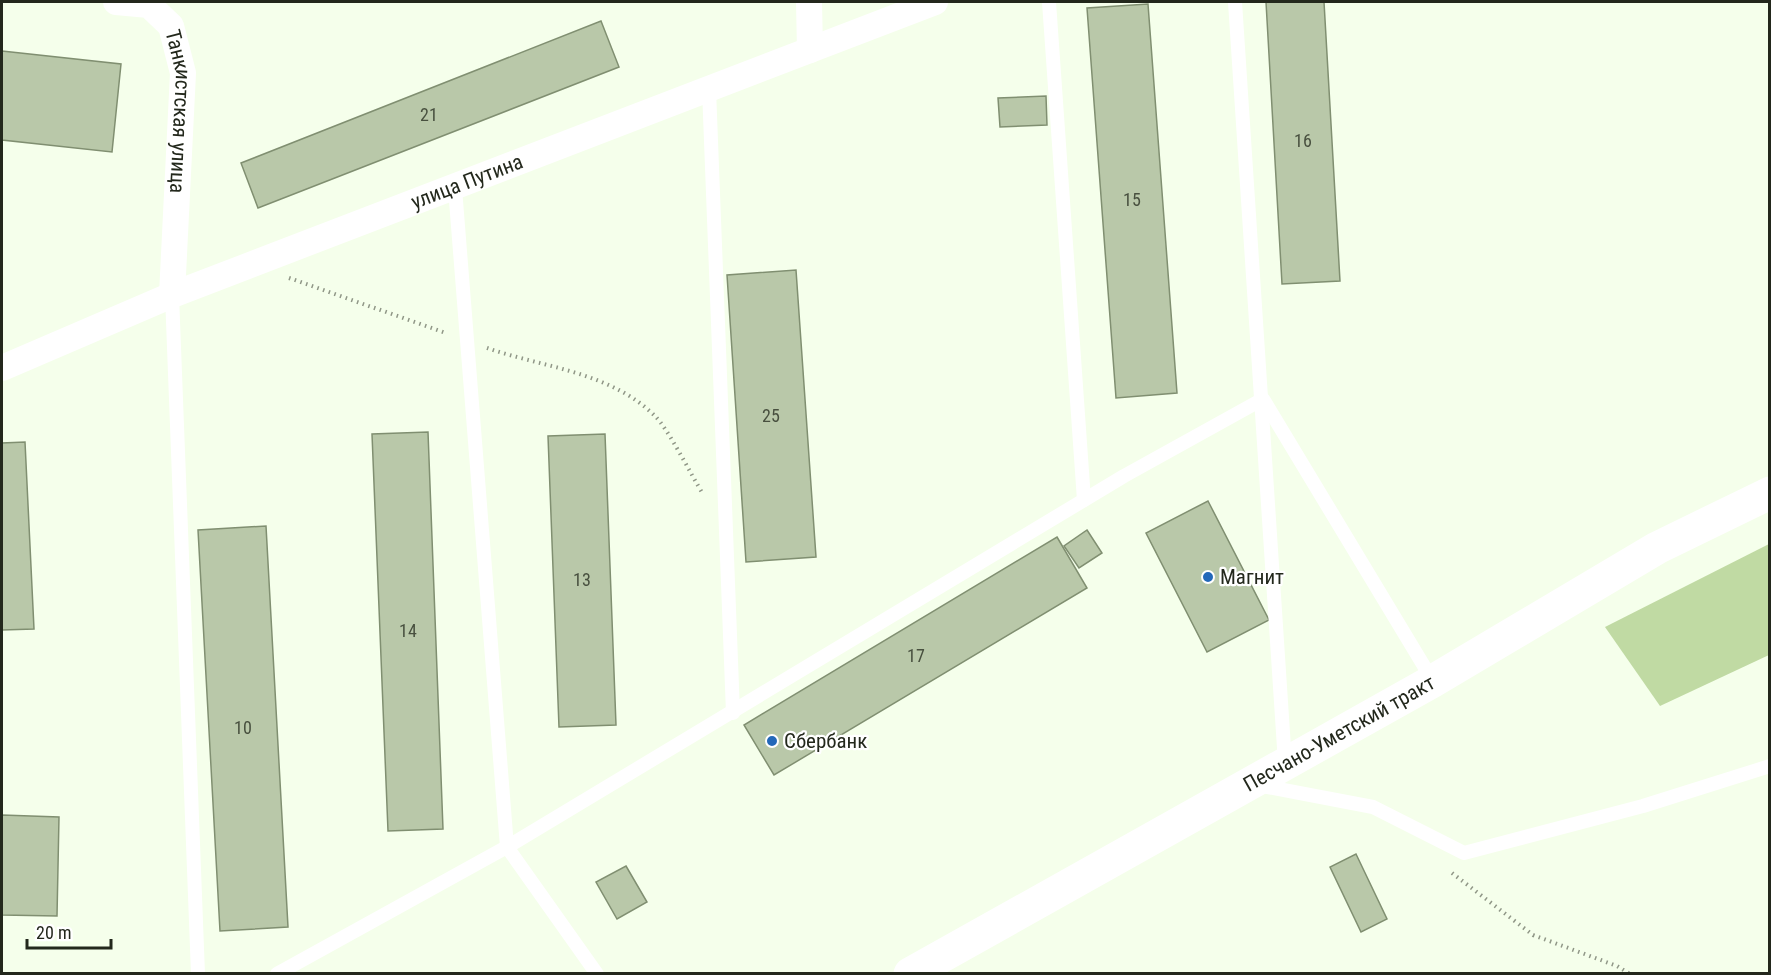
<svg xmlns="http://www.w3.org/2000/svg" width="1771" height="975" font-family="'Roboto Condensed',sans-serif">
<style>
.green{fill:#c0daa3}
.building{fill:#b9c8a9;stroke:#808f71;stroke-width:1.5}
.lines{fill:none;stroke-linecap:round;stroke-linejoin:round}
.path{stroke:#909787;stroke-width:4;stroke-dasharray:1.5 4.5;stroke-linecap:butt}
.lane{stroke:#fff;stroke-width:14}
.street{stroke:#fff;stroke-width:26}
.secondary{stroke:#fff;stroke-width:33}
.poi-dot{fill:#2368b9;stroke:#fff;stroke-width:2}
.labels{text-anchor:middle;stroke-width:4.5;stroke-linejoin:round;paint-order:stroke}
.number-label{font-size:18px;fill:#48503f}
.street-label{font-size:21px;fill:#23281c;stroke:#fff}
.poi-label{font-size:21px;fill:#23281c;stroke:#fff;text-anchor:start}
</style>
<rect width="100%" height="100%" fill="#f5ffeb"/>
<!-- green -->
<polygon class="green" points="1769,544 1769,655 1660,706 1605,627"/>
<!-- building -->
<g class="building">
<polygon points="1266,2 1324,2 1340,281 1282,284"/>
<polygon points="1148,4 1177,393 1116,398 1087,8"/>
<polygon points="601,21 619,67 258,208 241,163"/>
<polygon points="2,51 121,64 112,152 2,140"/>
<polygon points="1046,96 1047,125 1000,127 998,98"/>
<polygon points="796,270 816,557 746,562 727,275"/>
<polygon points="428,432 443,829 388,831 372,434"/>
<polygon points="605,434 616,725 559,727 548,436"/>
<polygon points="25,442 34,629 2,630 2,443"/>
<polygon points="1208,501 1269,620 1207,652 1146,533"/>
<polygon points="266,526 288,927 220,931 198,530"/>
<polygon points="1087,530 1102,553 1079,568 1064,546"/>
<polygon points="1057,537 1087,588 774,775 744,725"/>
<polygon points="2,815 59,817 57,916 2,915"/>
<polygon points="1356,854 1387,919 1361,932 1330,867"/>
<polygon points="626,866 647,902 617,919 596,882"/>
</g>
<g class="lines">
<!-- path -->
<g class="path">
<polyline points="289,278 446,333"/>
<path d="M487,348C542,367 610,372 654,415C668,428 691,475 703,494"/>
<polyline points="1452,873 1533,935 1617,966 1630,974"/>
</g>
<!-- lane -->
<g class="lane">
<polyline points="1049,2 1084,500"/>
<polyline points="1235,2 1285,763"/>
<polyline points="709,89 733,713"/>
<polyline points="455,188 507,847 597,974"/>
<polyline points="172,295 198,974"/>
<polyline points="1257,785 1373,807 1464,853 1643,806 1770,766"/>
<polyline points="277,974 507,847 1124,476 1263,399 1433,681"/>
</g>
<!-- street -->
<g class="street">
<path id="s1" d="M116,2L149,5L171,26L183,73L172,295"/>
<polyline points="809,2 810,50"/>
<path id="s2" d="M2,368L172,295L935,2"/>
</g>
<!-- secondary -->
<path class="secondary" id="s3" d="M910,974L1433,681L1657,548L1770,493"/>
</g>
<!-- markers -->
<g class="poi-dot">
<circle cx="1208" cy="577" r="6"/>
<circle cx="772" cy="741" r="6"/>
</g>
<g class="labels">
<!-- number labels -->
<g class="number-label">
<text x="429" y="121">21</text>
<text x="1303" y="147">16</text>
<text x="1132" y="206">15</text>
<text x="771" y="422">25</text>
<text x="582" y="586">13</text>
<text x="408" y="637">14</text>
<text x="916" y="662">17</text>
<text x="243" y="734">10</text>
</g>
<!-- street labels -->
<g class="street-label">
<text dy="7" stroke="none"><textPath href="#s1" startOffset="150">Танкистская улица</textPath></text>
<text dy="7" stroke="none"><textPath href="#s2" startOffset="501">улица Путина</textPath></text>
<text dy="7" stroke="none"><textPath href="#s3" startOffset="492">Песчано-Уметский тракт</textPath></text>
</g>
<!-- poi labels -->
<g class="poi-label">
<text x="1220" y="584">Магнит</text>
<text x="784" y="748">Сбербанк</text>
</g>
</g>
<!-- border -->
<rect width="1771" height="975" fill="none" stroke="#23281c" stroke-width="6"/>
<!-- scale -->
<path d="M27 939v9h84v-9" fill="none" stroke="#23281c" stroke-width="3"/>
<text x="36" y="939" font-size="18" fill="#23281c" stroke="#ffffff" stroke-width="4.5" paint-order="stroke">20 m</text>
</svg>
